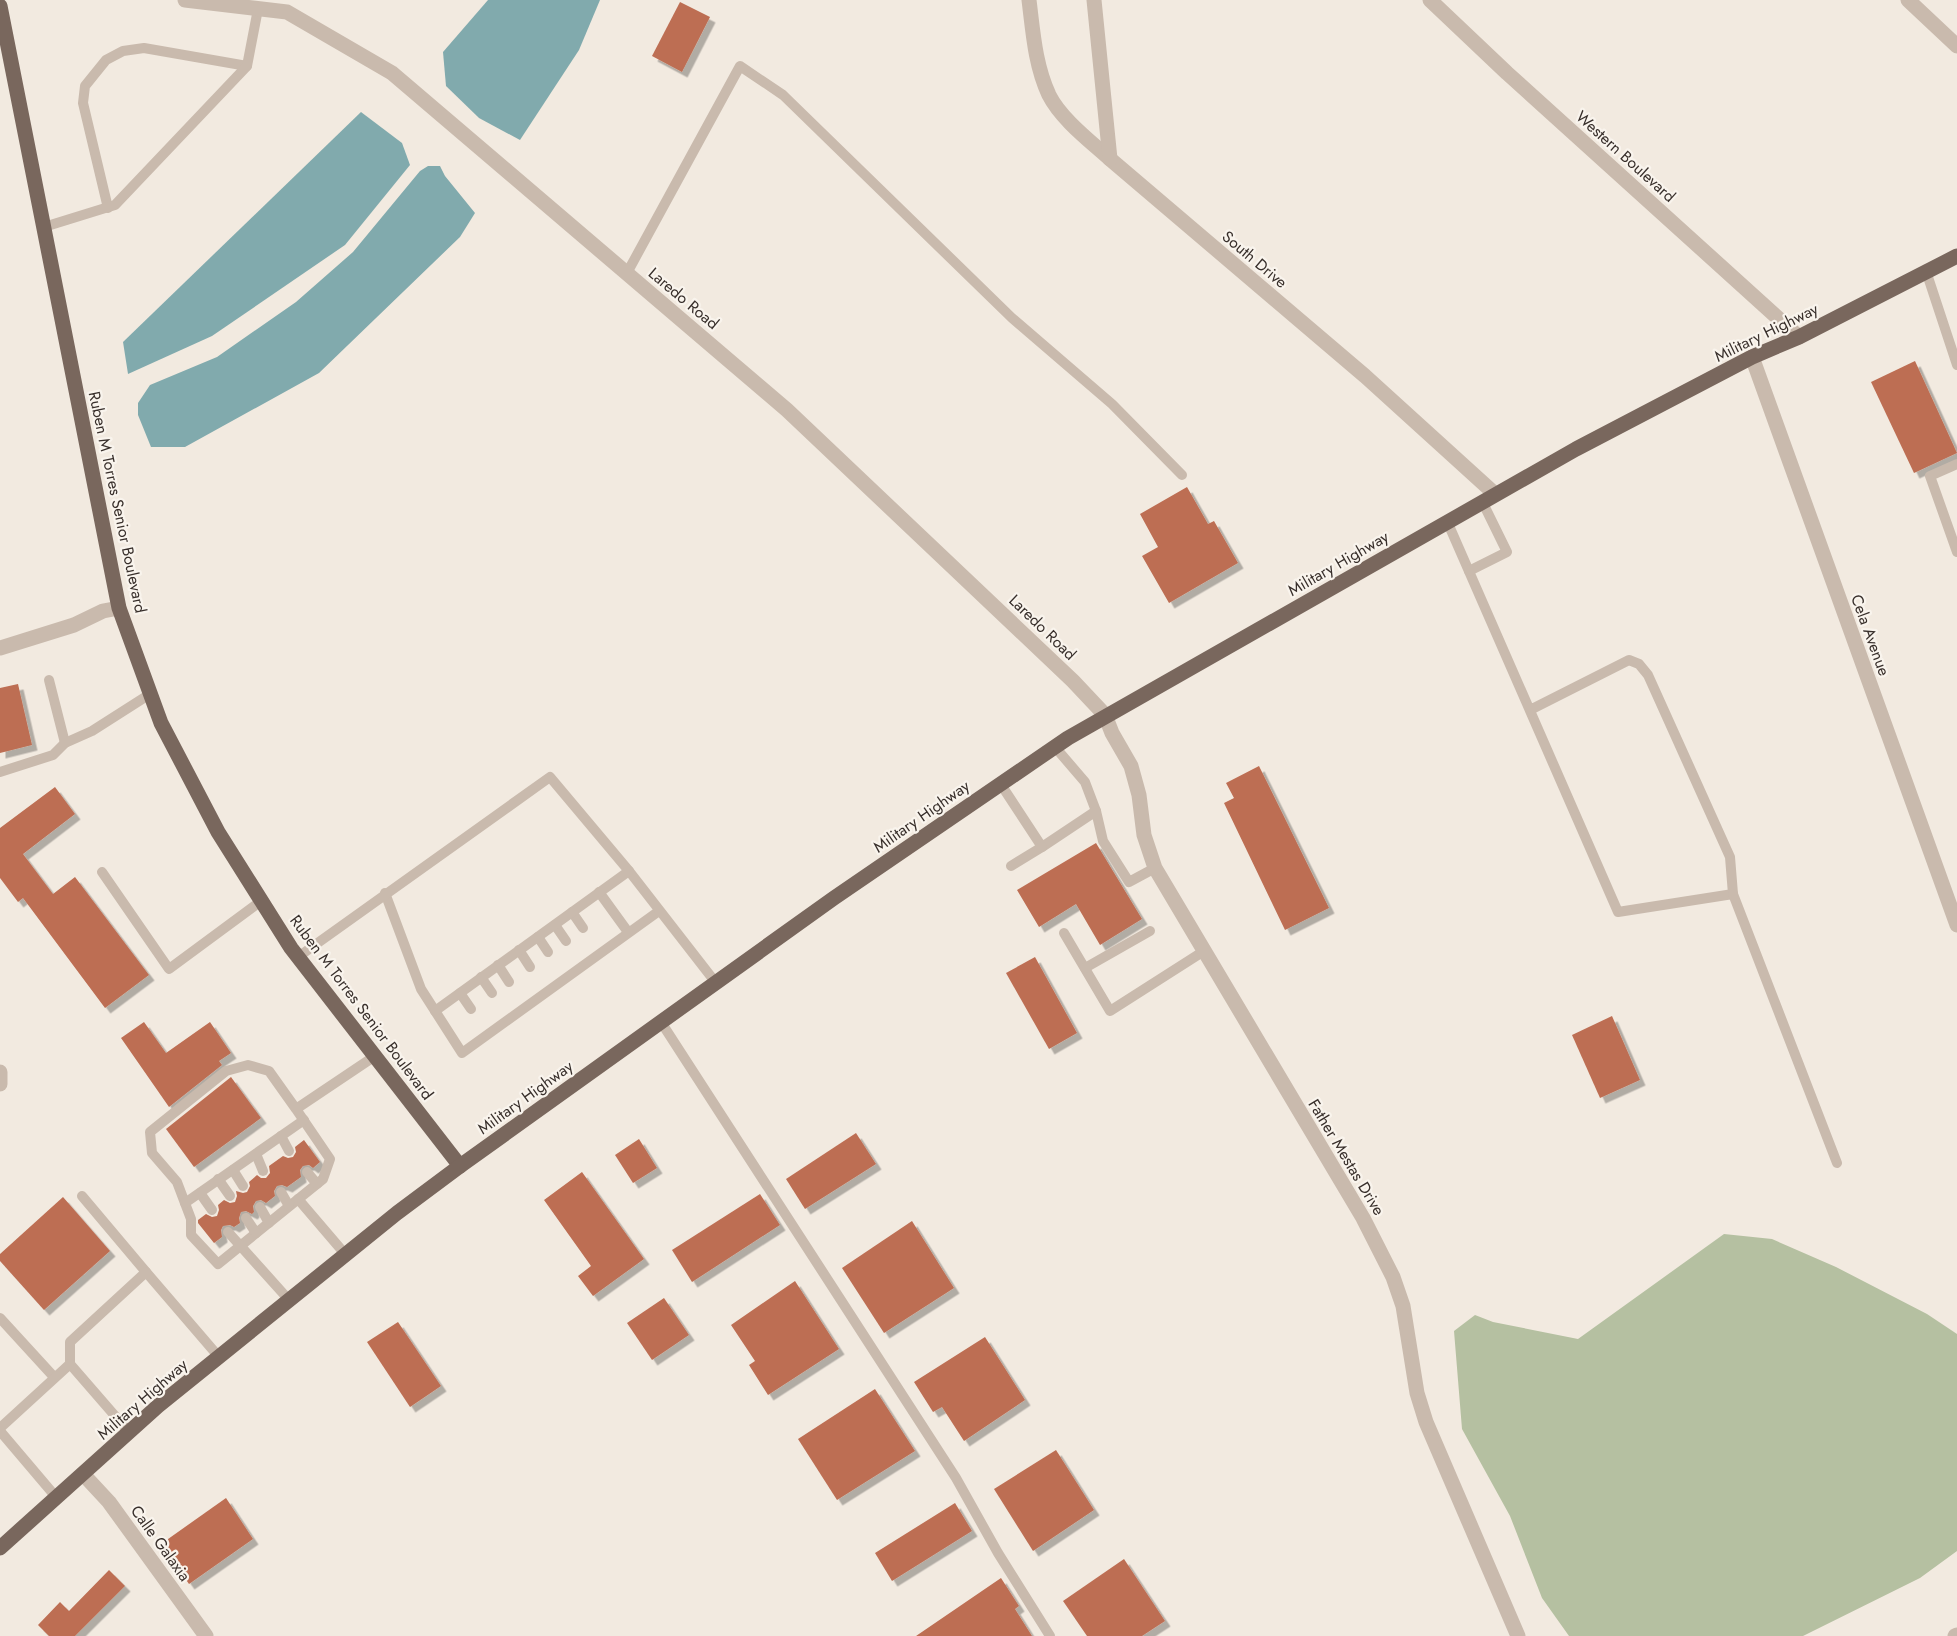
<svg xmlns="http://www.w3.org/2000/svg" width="1957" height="1636" font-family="Jost,sans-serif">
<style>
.green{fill:#b5c0a1}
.water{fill:#81aaad}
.building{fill:#bd6e53;filter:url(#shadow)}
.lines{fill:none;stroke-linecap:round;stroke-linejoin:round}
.service{stroke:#c9baad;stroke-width:10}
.minor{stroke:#c9baad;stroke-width:15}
.tertiary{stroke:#c9baad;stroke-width:15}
.primary{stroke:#79675d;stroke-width:15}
.labels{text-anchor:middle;stroke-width:4.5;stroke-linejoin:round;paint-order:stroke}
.street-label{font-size:16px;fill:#382f2b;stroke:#f9f4ed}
</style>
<defs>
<filter id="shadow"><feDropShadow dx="5.5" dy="5.5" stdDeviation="0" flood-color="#0004"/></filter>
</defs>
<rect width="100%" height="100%" fill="#f2eae0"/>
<!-- green -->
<polygon class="green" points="1724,1234 1772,1239 1836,1267 1927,1314 1957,1334 1957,1551 1920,1578 1803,1636 1569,1636 1542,1598 1510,1516 1462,1429 1454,1331 1475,1315 1493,1322 1578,1339"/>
<!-- water -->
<g class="water">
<polygon points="488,0 600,0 579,50 520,140 479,118 446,86 443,52"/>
<polygon points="361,112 402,143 410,165 345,245 212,336 128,374 123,342"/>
<polygon points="428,166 440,166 445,176 475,213 460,237 319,373 185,447 151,447 138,415 138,403 150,385 217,357 296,302 353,252 420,171"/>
</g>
<!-- building -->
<g class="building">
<polygon points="680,2 710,17 682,72 652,56"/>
<polygon points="1915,361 1957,453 1914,473 1871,382"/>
<polygon points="1187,487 1208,524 1214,521 1238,563 1169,603 1142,556 1158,547 1140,514"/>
<polygon points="18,684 32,745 0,753 0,688"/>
<polygon points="1259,766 1329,908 1285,930 1224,803 1234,798 1226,783"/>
<polygon points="55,787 75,814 23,854 53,894 75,877 149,975 105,1008 23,898 18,902 0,878 0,828"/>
<polygon points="1096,843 1142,919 1100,945 1076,904 1039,927 1017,890"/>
<polygon points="1035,957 1077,1033 1049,1049 1006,973"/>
<polygon points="1612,1016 1640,1080 1600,1098 1572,1035"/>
<polygon points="144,1022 166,1053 210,1022 231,1053 219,1061 222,1065 169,1107 121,1038"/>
<polygon points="231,1077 261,1118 194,1167 166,1129"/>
<polygon points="856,1133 876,1164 805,1209 786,1179"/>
<polygon points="639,1139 657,1168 633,1183 615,1155"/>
<polygon points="304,1140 320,1162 313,1168 309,1165 303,1166 300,1170 301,1177 287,1187 282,1185 277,1186 274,1191 275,1196 266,1203 261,1200 256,1201 253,1206 254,1212 252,1214 246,1211 241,1212 239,1218 240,1223 234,1227 230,1225 223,1226 221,1230 222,1237 214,1243 198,1223 198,1220 206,1214 212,1217 217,1216 219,1210 218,1205 224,1200 230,1203 235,1202 237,1196 236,1191 243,1193 247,1192 250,1186 249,1182 257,1175 261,1178 266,1178 270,1173 269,1166 283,1156 288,1158 293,1157 296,1152 295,1147"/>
<polygon points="582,1172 644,1259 593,1296 578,1276 591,1266 544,1200"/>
<polygon points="760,1194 780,1225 692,1282 672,1250"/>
<polygon points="63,1197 110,1251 44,1310 0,1261 0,1254"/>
<polygon points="912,1221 954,1288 884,1333 842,1268"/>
<polygon points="795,1281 839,1349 768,1395 749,1365 755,1361 731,1325"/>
<polygon points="664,1298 689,1335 652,1360 627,1323"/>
<polygon points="398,1322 441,1386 410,1407 367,1342"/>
<polygon points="985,1337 1025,1400 964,1441 942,1407 933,1412 914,1382"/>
<polygon points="875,1389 915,1451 837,1500 798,1439"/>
<polygon points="1056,1450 1094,1510 1033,1551 994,1489"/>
<polygon points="226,1498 253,1539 189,1584 161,1544"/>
<polygon points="955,1503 972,1531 892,1581 875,1553"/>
<polygon points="1124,1559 1165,1621 1142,1636 1087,1636 1063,1601"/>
<polygon points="109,1570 125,1586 75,1636 49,1636 38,1625 60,1602 69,1611"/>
<polygon points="1001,1578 1019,1606 1015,1609 1032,1636 916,1636"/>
</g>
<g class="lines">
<!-- service -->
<g class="service">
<polyline points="108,208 83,103 85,86 106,60 123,51 144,48 247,66"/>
<polyline points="44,227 115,205 247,66 258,9"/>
<polyline points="1926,271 1957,365"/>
<polyline points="627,273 740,66 783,95 1012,318 1112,404 1182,475"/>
<polyline points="1957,464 1930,476 1957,552"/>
<polyline points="1447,521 1618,912 1733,894 1730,857 1648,675 1639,664 1629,660 1530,710"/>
<polyline points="1469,571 1507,552 1482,501"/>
<polyline points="49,680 65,743"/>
<polyline points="1055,747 1085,782 1096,811"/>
<polyline points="0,772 53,755 65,743 92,731 150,694"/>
<polyline points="1000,783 1042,847 1096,811 1103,841 1129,882 1155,868"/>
<polyline points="1011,866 1042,847"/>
<polyline points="102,872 169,969 261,901"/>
<polyline points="599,892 628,932"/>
<polyline points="385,893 421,989 462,1053 659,911"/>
<polyline points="1733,894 1837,1163"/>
<polyline points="572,912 583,928"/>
<polyline points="555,925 566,941"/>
<polyline points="1064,933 1110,1011 1204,951"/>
<polyline points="538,937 548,952"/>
<polyline points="519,950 530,967"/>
<polyline points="298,957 550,777 629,871 716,983"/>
<polyline points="498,965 509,982"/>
<polyline points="1085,968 1150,931"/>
<polyline points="481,977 492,993"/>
<polyline points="460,993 471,1009"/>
<polyline points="435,1011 629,871"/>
<polyline points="661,1022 956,1478 998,1553 1050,1636"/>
<polyline points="296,1109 330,1159 323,1179 218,1264 191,1235 191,1219 177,1182 152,1153 150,1132 226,1071 248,1065 269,1071 296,1109 375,1056"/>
<polyline points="281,1136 289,1151"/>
<polyline points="256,1154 263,1171"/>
<polyline points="233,1170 243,1186"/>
<polyline points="307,1172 317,1184"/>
<polyline points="218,1179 230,1196"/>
<polyline points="281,1192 289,1206"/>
<polyline points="200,1193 212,1210"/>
<polyline points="82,1196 146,1272"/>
<polyline points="298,1199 345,1254"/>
<polyline points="185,1203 304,1120"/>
<polyline points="260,1207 269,1223"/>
<polyline points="246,1218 256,1233"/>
<polyline points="228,1232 289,1300"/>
<polyline points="0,1318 54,1377"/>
<polyline points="70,1364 70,1342 146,1272 219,1357"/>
<polyline points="0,1428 70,1364 129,1432"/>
<polyline points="0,1431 56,1497"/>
</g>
<!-- minor -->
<g class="minor">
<polyline points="185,0 287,12 392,73 787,410 1073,681 1105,715 1112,733 1131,766 1139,795 1144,835 1155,868 1363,1218 1393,1277 1403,1306 1417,1393 1426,1422 1518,1636"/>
<polyline points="1430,0 1507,73 1799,337"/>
<polyline points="1908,0 1957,46"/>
<polyline points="1752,357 1957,925"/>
<polyline points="0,648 74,625 103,611 119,608"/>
<polyline points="0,1072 0,1084"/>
<polyline points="83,1474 109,1502 206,1636"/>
<polyline points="1955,1636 1957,1635"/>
</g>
<!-- tertiary -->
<g class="tertiary">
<path d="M1029,0C1033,32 1035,65 1049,95C1061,119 1090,141 1110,159L1365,376L1495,494"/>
<polyline points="1094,0 1110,159"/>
</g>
<!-- primary -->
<g class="primary">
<polyline points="0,6 119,608 161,723 218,832 291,948 460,1166"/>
<polyline points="0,1548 158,1406 397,1213 460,1166 834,898 1068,738 1576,449 1752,357 1799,337 1957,256"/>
</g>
</g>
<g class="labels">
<!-- street labels -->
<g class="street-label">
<text transform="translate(1626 156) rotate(42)" y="6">Western Boulevard</text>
<text transform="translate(1255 259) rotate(40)" y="6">South Drive</text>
<text transform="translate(684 298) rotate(40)" y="6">Laredo Road</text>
<text transform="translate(1766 332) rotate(-26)" y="6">Military Highway</text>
<text transform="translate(118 502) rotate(78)" y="6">Ruben M Torres Senior Boulevard</text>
<text transform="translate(1338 563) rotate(-30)" y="6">Military Highway</text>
<text transform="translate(1043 627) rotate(44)" y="6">Laredo Road</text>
<text transform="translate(1871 635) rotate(70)" y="6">Cela Avenue</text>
<text transform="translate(921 816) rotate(-35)" y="6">Military Highway</text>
<text transform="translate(362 1007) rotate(53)" y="6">Ruben M Torres Senior Boulevard</text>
<text transform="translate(525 1097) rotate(-36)" y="6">Military Highway</text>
<text transform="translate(1347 1157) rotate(59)" y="6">Father Mestas Drive</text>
<text transform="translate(142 1399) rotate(-41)" y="6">Military Highway</text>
<text transform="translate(161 1543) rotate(54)" y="6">Calle Galaxia</text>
</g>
</g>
</svg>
